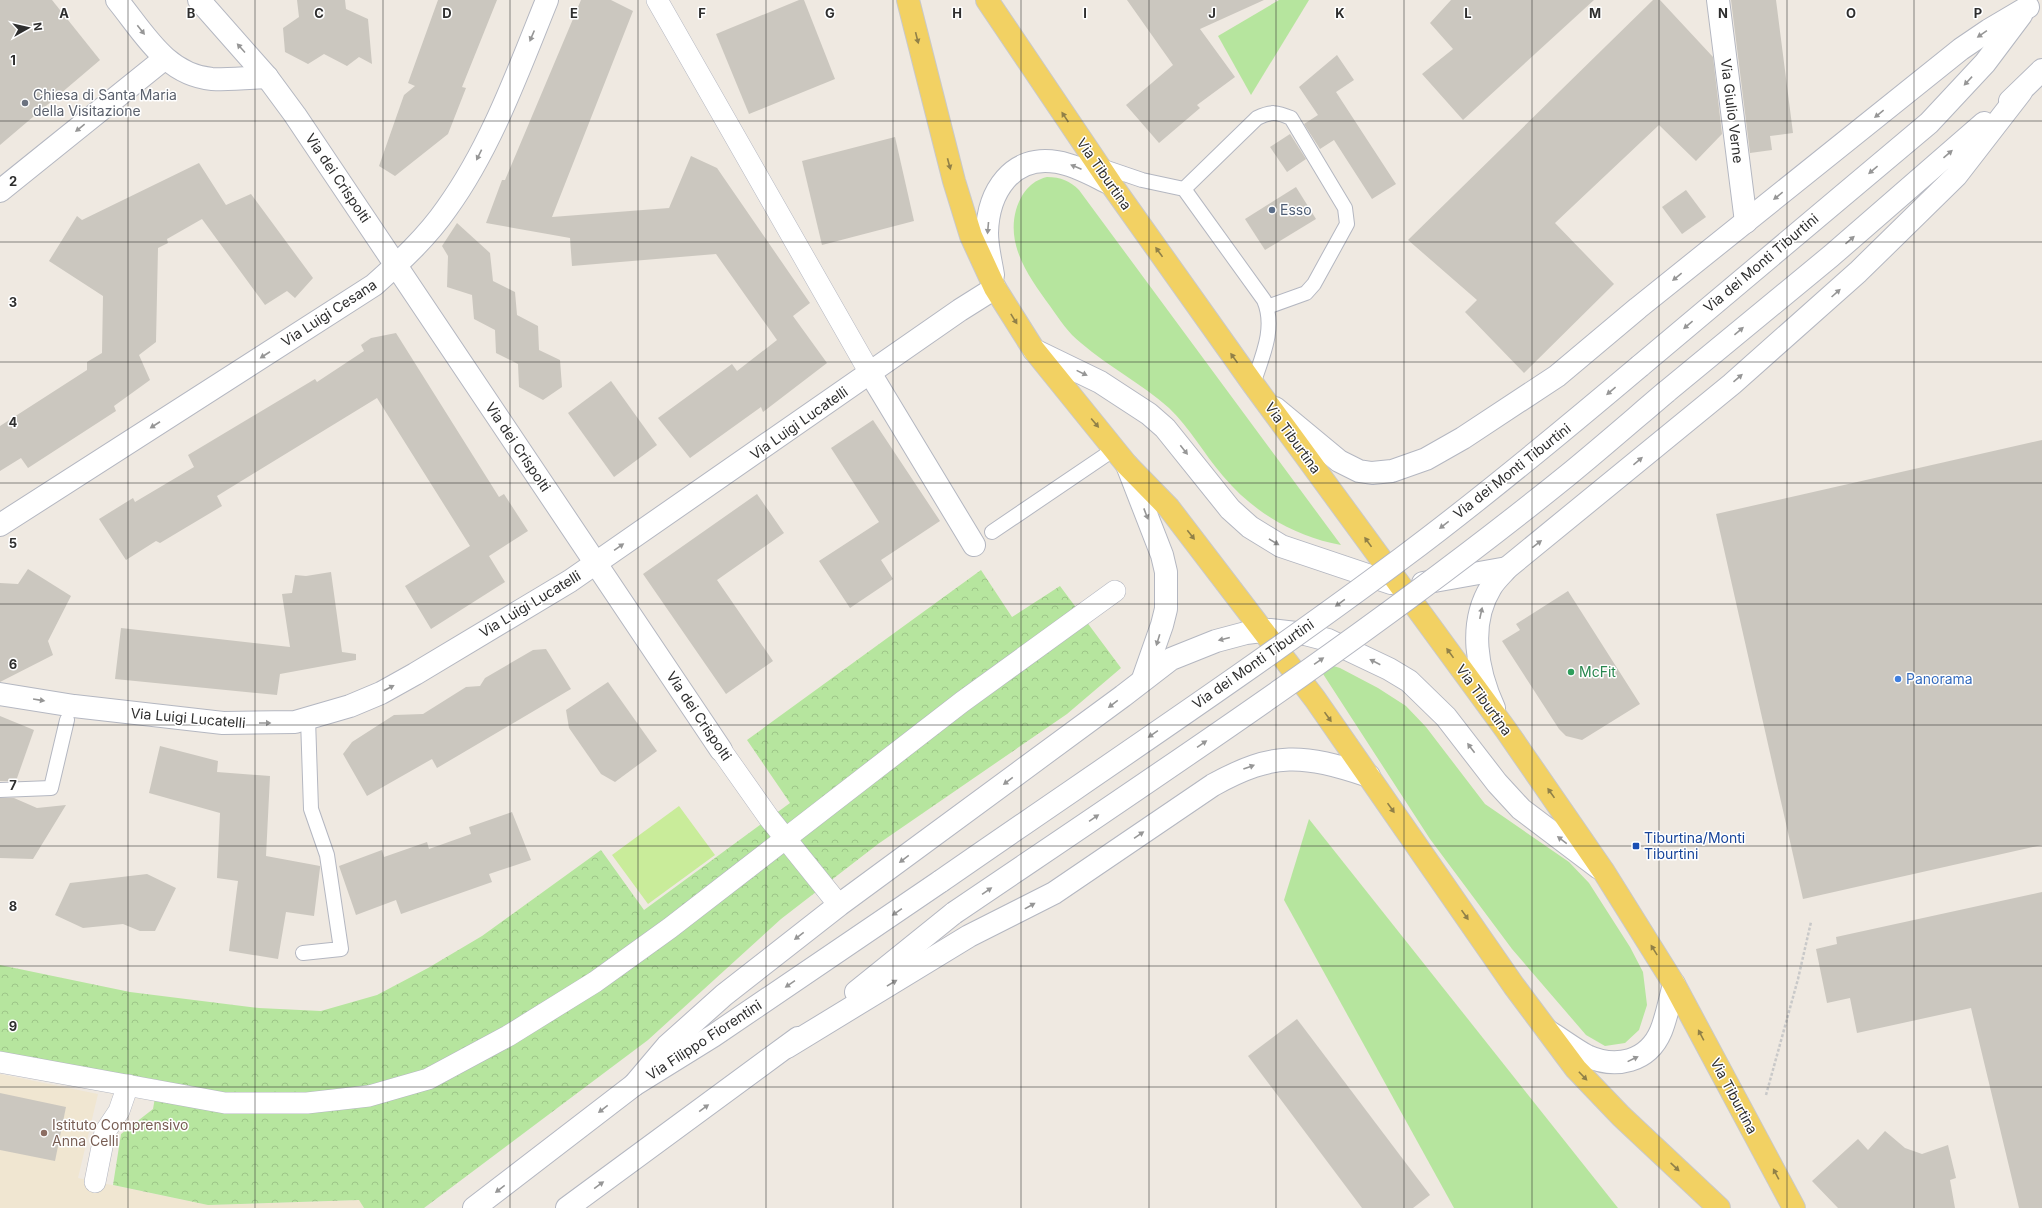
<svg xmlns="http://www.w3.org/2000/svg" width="2042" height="1208" font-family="Inter,sans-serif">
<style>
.education{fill:#f0e6d1}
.grass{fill:#b6e59e}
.park{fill:url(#park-crowns)}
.pitch{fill:#c9ec9a}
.building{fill:#cbc7bf}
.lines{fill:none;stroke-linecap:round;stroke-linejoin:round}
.service-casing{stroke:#b4b7c1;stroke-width:16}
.pedestrian-casing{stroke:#b4b7c1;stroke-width:22}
.minor-casing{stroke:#b4b7c1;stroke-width:24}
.secondary-casing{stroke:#b4b7c1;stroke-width:24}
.primary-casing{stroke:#c9c9c9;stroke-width:24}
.path{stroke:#c9c9c9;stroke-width:2.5;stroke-dasharray:3 2;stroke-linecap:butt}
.service{stroke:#fff;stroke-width:14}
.pedestrian{stroke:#fff;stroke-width:21}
.minor{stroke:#fff;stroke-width:22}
.secondary{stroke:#fff;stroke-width:22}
.primary{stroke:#f2d163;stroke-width:22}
.secondary-bridge-casing{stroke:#b4b7c1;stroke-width:24;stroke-linecap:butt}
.secondary-bridge{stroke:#fff;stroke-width:22}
.oneway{fill:#969696}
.oneway2{fill:#908048}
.grid{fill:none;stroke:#2e2e2e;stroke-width:1;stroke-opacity:0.55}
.worship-dot{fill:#6b7280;stroke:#fff;stroke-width:1.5}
.service-dot{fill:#5c6f8a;stroke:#fff;stroke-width:1.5}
.leisure-dot{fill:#2e9e5b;stroke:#fff;stroke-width:1.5}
.shop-dot{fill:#3f7fe0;stroke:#fff;stroke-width:1.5}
.transit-dot{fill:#1a4fb4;stroke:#fff;stroke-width:1.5}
.education-dot{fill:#8d6e63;stroke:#fff;stroke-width:1.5}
.labels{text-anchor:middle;stroke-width:3;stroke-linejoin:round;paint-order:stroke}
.worship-label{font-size:14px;fill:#5b616d;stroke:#fff;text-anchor:start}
.street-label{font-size:14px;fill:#2e2e2e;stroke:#fff}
.service-label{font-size:14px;fill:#4e5e75;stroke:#fff;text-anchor:start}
.leisure-label{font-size:14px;fill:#27864d;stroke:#fff;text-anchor:start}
.shop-label{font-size:14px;fill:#366cbe;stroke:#fff;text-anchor:start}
.transit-label{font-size:14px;fill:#164399;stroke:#fff;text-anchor:start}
.education-label{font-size:14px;fill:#785e54;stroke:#fff;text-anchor:start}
.grid-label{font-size:13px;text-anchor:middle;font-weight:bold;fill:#2e2e2e;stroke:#fff;stroke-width:3;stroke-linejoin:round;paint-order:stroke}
</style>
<defs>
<pattern id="park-crowns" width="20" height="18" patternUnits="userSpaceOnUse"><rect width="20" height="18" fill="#b6e59e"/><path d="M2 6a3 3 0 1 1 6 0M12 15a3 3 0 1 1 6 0" fill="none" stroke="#9dc588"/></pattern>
</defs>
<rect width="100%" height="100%" fill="#efe9e1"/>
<!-- education -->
<polygon class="education" points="0,1074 98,1094 78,1178 208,1205 360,1200 364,1208 0,1208"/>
<!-- grass -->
<g class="grass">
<polygon points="1279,0 1309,0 1251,95 1218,36"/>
<path d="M1047,177C1061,177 1070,181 1079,190L1341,545C1295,537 1253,512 1223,476C1204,454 1190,428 1169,408C1142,384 1109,367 1081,343C1068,333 1060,320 1050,306C1030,278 1006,247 1016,210C1021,194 1030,181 1047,177Z"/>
<polygon points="1314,660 1340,668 1378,688 1406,706 1426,727 1485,804 1569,862 1589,883 1630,947 1643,972 1647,1005 1639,1030 1625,1043 1605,1046 1586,1035 1512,949 1430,839"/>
<polygon points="1309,819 1618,1208 1454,1208 1284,900"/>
</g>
<!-- park -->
<polygon class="park" points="981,570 1012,617 1060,586 1121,668 1067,714 878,844 781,919 648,1040 424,1208 364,1208 359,1200 208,1205 113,1185 121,1134 153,1109 158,1080 0,1053 0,965 130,992 259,1008 321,1011 377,995 428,968 482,936 601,850 644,910 790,803 747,740"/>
<!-- pitch -->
<polygon class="pitch" points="679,806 715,855 648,904 612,855"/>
<!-- building -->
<g class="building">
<polygon points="0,0 52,0 100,60 0,145"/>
<polygon points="297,0 345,0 346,9 368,19 372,64 359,57 347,66 324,54 308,64 285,52 283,28 299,17"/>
<polygon points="438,0 497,0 462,87 466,88 448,134 395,176 379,166 404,95 415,86 408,83"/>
<polygon points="581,0 611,0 633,11 552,217 669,208 691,156 717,168 810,303 793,316 827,363 763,412 761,407 690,458 658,418 732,364 737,371 777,340 716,254 572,266 570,238 486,223 502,180 505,180"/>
<polygon points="799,0 804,0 835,79 749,114 716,34"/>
<polygon points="1127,0 1264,0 1200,29 1235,77 1197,105 1200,108 1159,143 1126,105 1173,65"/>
<polygon points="1451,0 1594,0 1463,120 1422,74 1453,49 1430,23"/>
<polygon points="1653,0 1660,0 1713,57 1722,134 1696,161 1659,125 1555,223 1614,284 1524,373 1465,312 1477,300 1408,240"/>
<polygon points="1731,0 1776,0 1793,133 1770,136 1772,150 1750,153"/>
<polygon points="1337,55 1354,80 1336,92 1396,184 1372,199 1334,140 1320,149 1304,124 1318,115 1299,87"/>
<polygon points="1290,134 1306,159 1287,172 1270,147"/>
<polygon points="895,137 914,221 822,245 802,161"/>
<polygon points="199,163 226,205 251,194 313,278 295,298 287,291 265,305 202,219 167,239 168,243 158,248 156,342 139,355 150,380 114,406 116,411 28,468 21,458 0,471 0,426 87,370 87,362 102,353 103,296 49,261 77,216 82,220"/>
<polygon points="1296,187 1316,219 1265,250 1245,219"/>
<polygon points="1686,190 1706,217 1682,234 1662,207"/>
<polygon points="457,223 490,253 493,281 515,292 517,315 538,326 539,350 560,360 562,387 543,400 519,387 518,364 496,353 495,330 474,319 472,295 447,287 448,256 442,246"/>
<polygon points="396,333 499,497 504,494 528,531 489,556 505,582 431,629 405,586 470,546 377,398 217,496 222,506 160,543 156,541 126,560 99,519 133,498 135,502 194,467 188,455 315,379 317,382 364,351 361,345 371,338"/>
<polygon points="611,381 657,445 614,477 568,413"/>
<polygon points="873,420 940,521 881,560 893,579 850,608 819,561 879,522 831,448"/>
<polygon points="2042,440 2042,845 1803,899 1716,514"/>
<polygon points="757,494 784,533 717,580 773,661 726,694 643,574"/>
<polygon points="28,569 71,596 48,641 53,655 0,682 0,583 18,584"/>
<polygon points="331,572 342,652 356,654 356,660 280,674 277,695 115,679 121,628 290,647 282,594 292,593 295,575 306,576"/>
<polygon points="1568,591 1640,704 1582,740 1566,736 1559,729 1502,641 1520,630 1516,624"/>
<polygon points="546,649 571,689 437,768 432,759 367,796 343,754 352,742 394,715 423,714 466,687 480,686 485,678 533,650"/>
<polygon points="608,682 657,751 615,782 601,774 569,728 566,710"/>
<polygon points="0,716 34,730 16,781 0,781"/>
<polygon points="160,746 218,761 217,772 270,776 266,856 320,866 320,868 314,916 286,912 278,959 229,951 238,881 217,878 220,813 149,793"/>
<polygon points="0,798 14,798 37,808 66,805 33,859 0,858"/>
<polygon points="512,812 531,860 489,874 492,882 401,914 396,900 356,915 339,866 382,850 384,857 427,842 429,849 471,834 469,827"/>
<polygon points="147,874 176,888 155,931 140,931 123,924 83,928 55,915 70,883"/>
<polygon points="2042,892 2042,1208 2019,1208 1971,1008 1857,1033 1850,998 1827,1003 1816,949 1837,944 1836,937"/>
<polygon points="1297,1019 1430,1195 1413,1208 1362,1208 1248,1056"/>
<polygon points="0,1093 66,1107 55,1161 0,1150"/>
<polygon points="1885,1131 1905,1148 1922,1154 1948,1145 1956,1178 1950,1180 1955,1208 1838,1208 1812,1181 1858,1139 1868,1150"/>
</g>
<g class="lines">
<!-- service casing -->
<g class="service-casing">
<g id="service">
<path d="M1098,165L1142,180L1184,189L1264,300C1276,328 1262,357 1253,384"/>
<path d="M1184,189L1257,118C1271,111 1277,112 1291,118L1345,208L1347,224L1314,284L1306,293L1267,307"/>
<polyline points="992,532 1116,448"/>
<polyline points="0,790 51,788 67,720"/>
<polyline points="303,953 341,949 327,855 311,809 308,719"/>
</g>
</g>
<!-- pedestrian casing -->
<g class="pedestrian-casing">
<g id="pedestrian">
<polyline points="657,0 870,373"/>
<polyline points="721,750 769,818 839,905"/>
<polyline points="0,1062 225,1103 307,1103 369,1096 428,1079 508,1036 595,982 670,928 962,702 1115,591"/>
<polyline points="95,1182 105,1132 119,1111 128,1085"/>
</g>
</g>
<!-- minor casing -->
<g class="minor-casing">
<g id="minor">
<path d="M117,0C144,33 166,75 212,79C230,80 249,78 267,77"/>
<polyline points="199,0 267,77 295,115 721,750"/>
<polyline points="1718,0 1746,222"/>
<polyline points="0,191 164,59"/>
<polyline points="870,373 974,545"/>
<path d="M0,525L374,285C401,261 427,237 447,208C491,147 519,69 547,0"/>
<polyline points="0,694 74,706 223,723 295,722 350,706 381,693 415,674 570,581 960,310 995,288"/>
</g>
</g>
<!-- secondary casing -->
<g class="secondary-casing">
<g id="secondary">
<polyline points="2010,101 2042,70"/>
<path d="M993,275C991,262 987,247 987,233C988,192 1012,154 1057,162C1076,165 1094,176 1111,184"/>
<polyline points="1034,350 1100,382 1149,414 1165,428 1230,509 1250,527 1281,546 1391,583"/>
<polyline points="1640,366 1929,123 1985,63 2021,15"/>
<polyline points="1666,392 1831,256 1984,123"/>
<polyline points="1275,408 1339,461 1359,471 1372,473 1392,471 1426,459 1463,438 1557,376 1638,308 1961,49 1989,30 2028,7"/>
<polyline points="1127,465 1162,555 1166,572 1166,609 1162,625 1143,679"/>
<polyline points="1423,583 1507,568"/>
<path d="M1494,708C1477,671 1468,624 1491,587C1495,580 1502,574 1507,568L1732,384L1858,272L1956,176L2021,92"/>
<polyline points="856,992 954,913"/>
<path d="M1548,1031C1561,1039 1574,1049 1587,1056C1616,1069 1648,1062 1661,1031C1667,1016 1670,999 1674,984"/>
<path d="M787,1047L969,936L1054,893L1213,785C1275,751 1302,754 1369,776"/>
<polyline points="634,1085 667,1046 724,995 839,905 1123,696 1171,659 1216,641 1246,633 1270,630 1305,634 1328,640 1389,669 1409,681 1446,717 1497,783 1521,809 1599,868"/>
<polyline points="474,1208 634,1085 713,1036 941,881"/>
<polyline points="567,1208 798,1038"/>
</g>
</g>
<!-- primary casing -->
<g class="primary-casing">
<g id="primary">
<polyline points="908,0 954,181 971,236 995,288 1034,350 1127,465 1169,508 1315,699 1514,986 1576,1069 1621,1116 1719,1208"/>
<polyline points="987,0 1111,184 1253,384 1506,730 1604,872 1674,984 1794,1208"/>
</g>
</g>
<!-- path -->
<polyline class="path" points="1766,1095 1798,979 1811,922"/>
<!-- service -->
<use href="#service" class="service"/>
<!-- pedestrian -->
<use href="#pedestrian" class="pedestrian"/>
<!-- minor -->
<use href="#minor" class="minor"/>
<!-- secondary -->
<use href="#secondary" class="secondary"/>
<!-- primary -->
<use href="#primary" class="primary"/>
<!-- secondary-bridge casing -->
<g class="secondary-bridge-casing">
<g id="secondary-bridge">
<path d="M941,881C1095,774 1252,670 1402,558C1484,497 1563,431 1640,366"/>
<path d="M954,913C1162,772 1373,633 1568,475C1601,448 1633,420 1666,392"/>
</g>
</g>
<!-- secondary-bridge -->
<use href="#secondary-bridge" class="secondary-bridge"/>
</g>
<!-- one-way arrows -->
<defs><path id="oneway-solid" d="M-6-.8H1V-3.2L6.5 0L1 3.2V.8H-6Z"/></defs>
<g class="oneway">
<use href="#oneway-solid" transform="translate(141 30) rotate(52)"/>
<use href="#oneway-solid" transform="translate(1982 34) rotate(145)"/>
<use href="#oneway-solid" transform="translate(532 36) rotate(113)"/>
<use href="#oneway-solid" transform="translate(241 48) rotate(-132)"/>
<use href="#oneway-solid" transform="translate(1968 81) rotate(133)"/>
<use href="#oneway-solid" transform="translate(1879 114) rotate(141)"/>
<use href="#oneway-solid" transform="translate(80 128) rotate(141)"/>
<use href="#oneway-solid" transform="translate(1948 154) rotate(-41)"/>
<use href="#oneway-solid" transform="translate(479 155) rotate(116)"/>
<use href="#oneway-solid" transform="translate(1076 167) rotate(-157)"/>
<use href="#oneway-solid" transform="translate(1873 170) rotate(140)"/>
<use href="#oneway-solid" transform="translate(1778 196) rotate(141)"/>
<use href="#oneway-solid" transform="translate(988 228) rotate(95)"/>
<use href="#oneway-solid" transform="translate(1850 240) rotate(-41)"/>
<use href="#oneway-solid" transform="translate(1677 277) rotate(141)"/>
<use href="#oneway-solid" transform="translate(1836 293) rotate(-42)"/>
<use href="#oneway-solid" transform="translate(1688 325) rotate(140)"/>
<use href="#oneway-solid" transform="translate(1739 331) rotate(-40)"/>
<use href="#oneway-solid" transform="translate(265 355) rotate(147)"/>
<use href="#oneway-solid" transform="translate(1082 373) rotate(26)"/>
<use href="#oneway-solid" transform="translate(1738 378) rotate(-41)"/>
<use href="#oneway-solid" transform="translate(1611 391) rotate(140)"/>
<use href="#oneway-solid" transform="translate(155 425) rotate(147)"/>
<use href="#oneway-solid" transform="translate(1184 450) rotate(52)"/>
<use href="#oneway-solid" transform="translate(1638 461) rotate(-40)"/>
<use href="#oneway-solid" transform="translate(1146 514) rotate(69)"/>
<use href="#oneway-solid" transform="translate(1444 525) rotate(142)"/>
<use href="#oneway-solid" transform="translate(1274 542) rotate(31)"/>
<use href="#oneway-solid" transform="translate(1537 544) rotate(-38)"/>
<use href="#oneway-solid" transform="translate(619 547) rotate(-35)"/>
<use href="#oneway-solid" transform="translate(1340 603) rotate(144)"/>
<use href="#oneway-solid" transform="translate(1481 613) rotate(-78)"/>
<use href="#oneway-solid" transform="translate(1224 639) rotate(166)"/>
<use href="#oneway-solid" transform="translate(1158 640) rotate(107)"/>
<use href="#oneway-solid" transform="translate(1319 661) rotate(-35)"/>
<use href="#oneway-solid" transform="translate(1375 662) rotate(-153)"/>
<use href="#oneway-solid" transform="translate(389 688) rotate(-28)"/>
<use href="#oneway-solid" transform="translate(39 700) rotate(9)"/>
<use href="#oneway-solid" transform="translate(1113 704) rotate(143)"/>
<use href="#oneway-solid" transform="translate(265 723)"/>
<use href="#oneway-solid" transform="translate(1153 734) rotate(145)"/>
<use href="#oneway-solid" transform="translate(1202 744) rotate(-34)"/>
<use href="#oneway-solid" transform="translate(1471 748) rotate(-127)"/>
<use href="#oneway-solid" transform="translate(1249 767) rotate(-20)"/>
<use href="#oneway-solid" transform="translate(1008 781) rotate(143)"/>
<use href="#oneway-solid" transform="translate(1094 818) rotate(-34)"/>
<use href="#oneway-solid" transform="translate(1139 835) rotate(-34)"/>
<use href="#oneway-solid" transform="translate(1562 840) rotate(-143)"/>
<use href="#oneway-solid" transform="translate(904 859) rotate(143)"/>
<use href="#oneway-solid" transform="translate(987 891) rotate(-34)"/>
<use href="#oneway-solid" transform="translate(1030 906) rotate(-29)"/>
<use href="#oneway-solid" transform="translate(897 912) rotate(145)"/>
<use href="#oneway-solid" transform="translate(799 936) rotate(142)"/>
<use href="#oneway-solid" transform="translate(892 983) rotate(-31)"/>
<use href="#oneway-solid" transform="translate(790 984) rotate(146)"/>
<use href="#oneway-solid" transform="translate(1633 1059) rotate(-26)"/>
<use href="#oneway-solid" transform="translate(704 1108) rotate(-36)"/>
<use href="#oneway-solid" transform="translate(603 1109) rotate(142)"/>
<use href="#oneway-solid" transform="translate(599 1185) rotate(-36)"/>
<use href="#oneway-solid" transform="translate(500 1189) rotate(142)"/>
</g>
<g class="oneway2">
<use href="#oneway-solid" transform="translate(917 38) rotate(76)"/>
<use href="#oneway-solid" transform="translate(1065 117) rotate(-124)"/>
<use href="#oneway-solid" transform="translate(949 164) rotate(75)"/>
<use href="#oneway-solid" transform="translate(1159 252) rotate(-126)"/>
<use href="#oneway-solid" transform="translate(1014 319) rotate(58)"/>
<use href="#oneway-solid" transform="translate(1234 358) rotate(-126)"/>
<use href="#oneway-solid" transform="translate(1095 423) rotate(50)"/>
<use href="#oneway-solid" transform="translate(1191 535) rotate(52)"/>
<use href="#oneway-solid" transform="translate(1368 542) rotate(-126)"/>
<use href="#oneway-solid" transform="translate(1450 653) rotate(-126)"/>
<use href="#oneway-solid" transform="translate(1328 717) rotate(55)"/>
<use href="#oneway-solid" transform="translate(1551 793) rotate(-125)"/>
<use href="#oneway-solid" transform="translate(1391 808) rotate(55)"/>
<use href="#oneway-solid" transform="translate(1465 915) rotate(55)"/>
<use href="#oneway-solid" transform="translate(1654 950) rotate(-122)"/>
<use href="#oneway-solid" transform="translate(1701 1035) rotate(-118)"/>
<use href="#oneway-solid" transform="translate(1583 1076) rotate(46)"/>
<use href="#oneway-solid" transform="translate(1675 1167) rotate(43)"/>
<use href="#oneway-solid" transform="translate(1776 1174) rotate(-118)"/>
</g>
<!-- grid -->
<path class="grid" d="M128,0V1208M255,0V1208M383,0V1208M510,0V1208M638,0V1208M766,0V1208M893,0V1208M1021,0V1208M1149,0V1208M1276,0V1208M1404,0V1208M1532,0V1208M1659,0V1208M1787,0V1208M1914,0V1208M0,121H2042M0,242H2042M0,362H2042M0,483H2042M0,604H2042M0,725H2042M0,846H2042M0,966H2042M0,1087H2042"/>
<!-- markers -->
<circle class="worship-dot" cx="25" cy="103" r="4"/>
<circle class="service-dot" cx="1272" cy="210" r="4"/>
<circle class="leisure-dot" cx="1571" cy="672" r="4"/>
<circle class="shop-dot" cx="1898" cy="679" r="4"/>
<rect class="transit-dot" x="1632" y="842" width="8" height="8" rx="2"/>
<circle class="education-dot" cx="44" cy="1133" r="4"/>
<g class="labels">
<!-- worship labels -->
<g class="worship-label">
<text x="33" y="100">Chiesa di Santa Maria<tspan x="33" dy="16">della Visitazione</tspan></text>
</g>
<!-- street labels -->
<g class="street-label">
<text transform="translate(1732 111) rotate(83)" y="5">Via Giulio Verne</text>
<text transform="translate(1104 174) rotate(55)" y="5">Via Tiburtina</text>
<text transform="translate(338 178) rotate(56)" y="5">Via dei Crispolti</text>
<text transform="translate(1761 263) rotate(-40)" y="5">Via dei Monti Tiburtini</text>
<text transform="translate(329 313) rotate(-33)" y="5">Via Luigi Cesana</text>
<text transform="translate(799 423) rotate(-35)" y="5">Via Luigi Lucatelli</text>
<text transform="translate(1293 438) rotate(54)" y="5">Via Tiburtina</text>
<text transform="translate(518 447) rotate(56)" y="5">Via dei Crispolti</text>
<text transform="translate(1512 471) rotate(-38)" y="5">Via dei Monti Tiburtini</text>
<text transform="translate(530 604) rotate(-31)" y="5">Via Luigi Lucatelli</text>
<text transform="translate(1253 664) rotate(-35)" y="5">Via dei Monti Tiburtini</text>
<text transform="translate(1484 700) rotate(54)" y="5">Via Tiburtina</text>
<text transform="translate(699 716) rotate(56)" y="5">Via dei Crispolti</text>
<text transform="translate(188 718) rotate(5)" y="5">Via Luigi Lucatelli</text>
<text transform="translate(704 1040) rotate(-33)" y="5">Via Filippo Fiorentini</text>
<text transform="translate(1734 1096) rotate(62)" y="5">Via Tiburtina</text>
</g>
<!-- service labels -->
<g class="service-label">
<text x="1280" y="215">Esso</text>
</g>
<!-- leisure labels -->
<g class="leisure-label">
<text x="1579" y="677">McFit</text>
</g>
<!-- shop labels -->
<g class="shop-label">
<text x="1906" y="684">Panorama</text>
</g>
<!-- transit labels -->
<g class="transit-label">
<text x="1644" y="843">Tiburtina/Monti<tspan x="1644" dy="16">Tiburtini</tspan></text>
</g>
<!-- education labels -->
<g class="education-label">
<text x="52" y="1130">Istituto Comprensivo<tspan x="52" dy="16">Anna Celli</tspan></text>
</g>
</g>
<g class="grid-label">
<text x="64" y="18">A</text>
<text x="191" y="18">B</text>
<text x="319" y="18">C</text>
<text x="447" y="18">D</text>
<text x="574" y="18">E</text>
<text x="702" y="18">F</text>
<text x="830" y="18">G</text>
<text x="957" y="18">H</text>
<text x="1085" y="18">I</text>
<text x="1212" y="18">J</text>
<text x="1340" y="18">K</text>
<text x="1468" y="18">L</text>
<text x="1595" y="18">M</text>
<text x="1723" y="18">N</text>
<text x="1851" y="18">O</text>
<text x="1978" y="18">P</text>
<text x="13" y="65">1</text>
<text x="13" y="186">2</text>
<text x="13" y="307">3</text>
<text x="13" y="427">4</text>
<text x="13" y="548">5</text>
<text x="13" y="669">6</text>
<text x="13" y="790">7</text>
<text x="13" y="911">8</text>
<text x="13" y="1031">9</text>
</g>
<!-- north arrow -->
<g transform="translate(28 28) rotate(82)" stroke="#ffffff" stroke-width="3" paint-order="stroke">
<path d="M0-3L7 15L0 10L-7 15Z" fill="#2e2e2e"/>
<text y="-6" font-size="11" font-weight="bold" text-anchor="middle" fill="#2e2e2e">N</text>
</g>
</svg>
